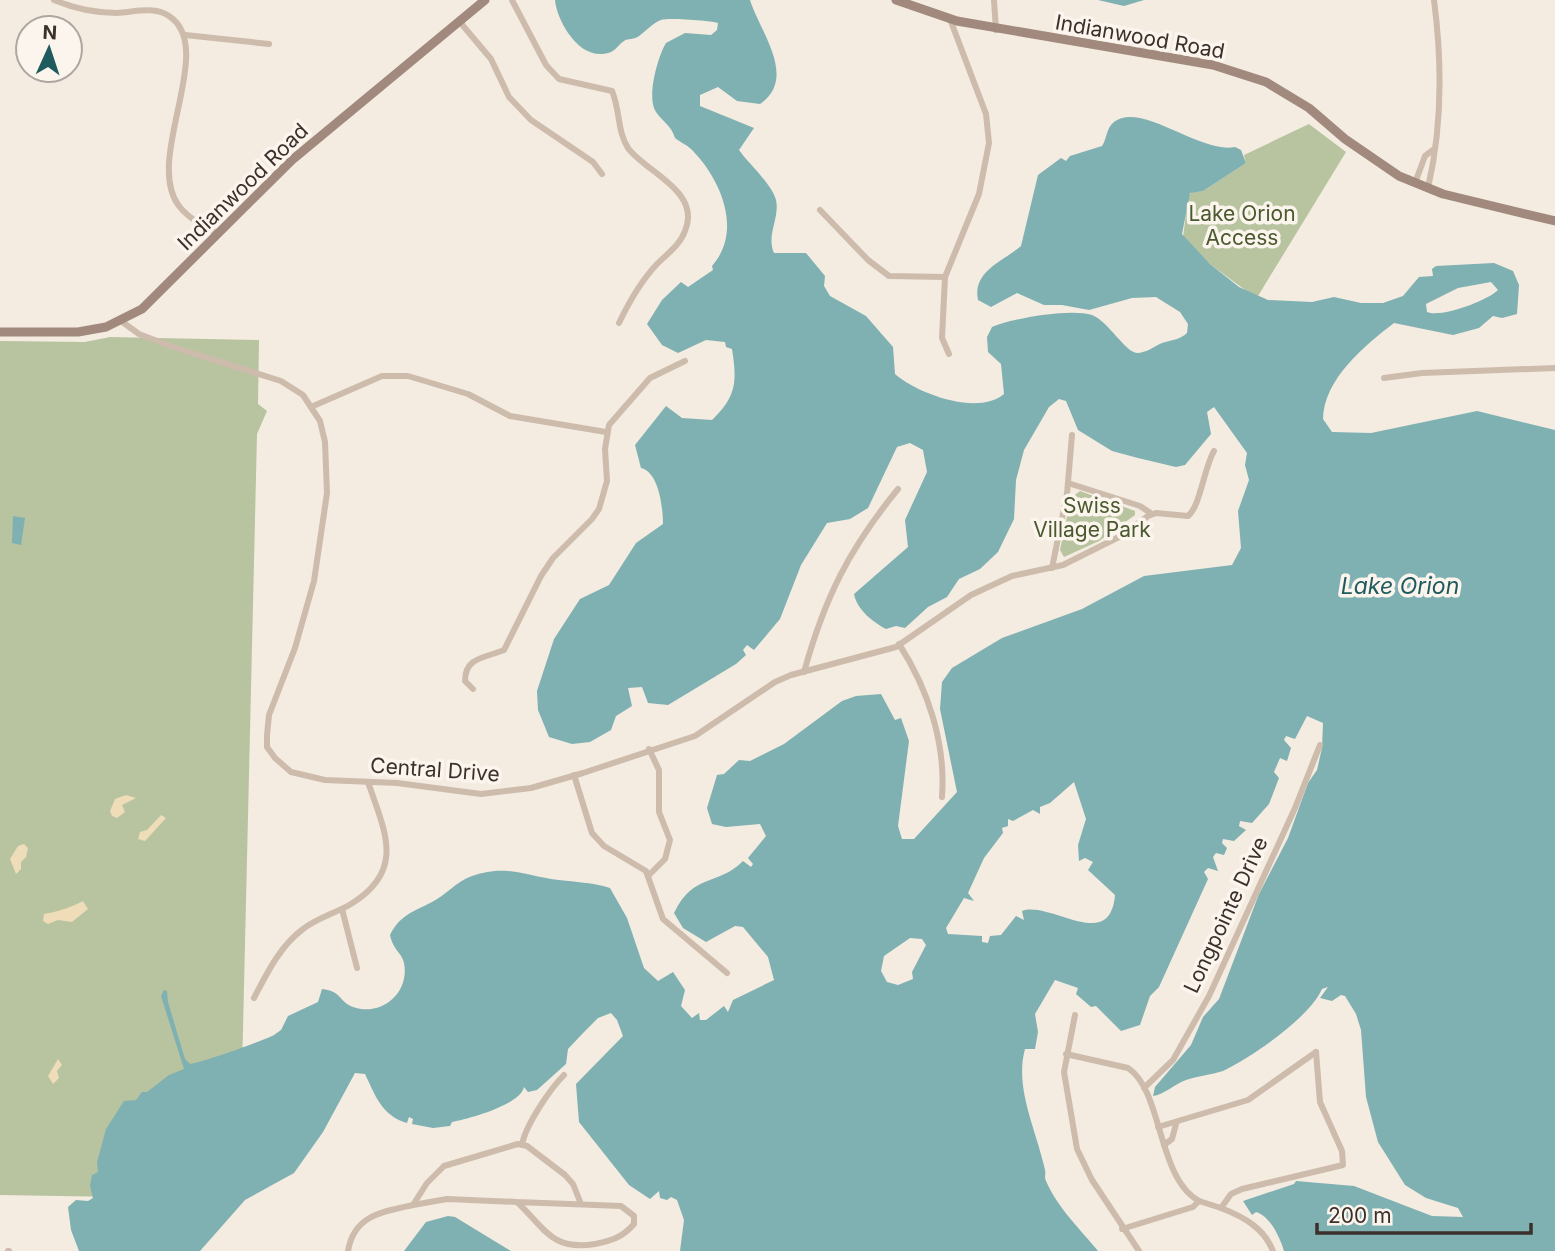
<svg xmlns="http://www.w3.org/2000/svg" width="1555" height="1251" font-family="Inter,sans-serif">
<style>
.green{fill:#b8c4a0}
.sand{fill:#efdcb8}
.water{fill:#7fb0b2;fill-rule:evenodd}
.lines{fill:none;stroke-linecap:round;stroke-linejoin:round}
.street{stroke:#cdbbac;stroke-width:6}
.secondary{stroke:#a18a7d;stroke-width:9}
.labels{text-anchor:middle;stroke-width:7;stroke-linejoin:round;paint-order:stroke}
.street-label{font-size:21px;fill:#3b302b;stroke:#fbf5ee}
.park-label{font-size:21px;fill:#4a5a2e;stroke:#fbf5ee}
.water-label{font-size:23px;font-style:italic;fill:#1f5a5e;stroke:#fbf5ee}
</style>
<rect width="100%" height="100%" fill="#f4ebe1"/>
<!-- green -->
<g class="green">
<polygon points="1309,124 1346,152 1258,296 1252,295 1210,264 1183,238 1188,196 1192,192 1203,191 1246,163 1244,155"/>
<polygon points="110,337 259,340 258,404 267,411 257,434 239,1199 0,1195 0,341 85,342"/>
<polygon points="1080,491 1135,511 1135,515 1099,541 1064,557 1060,550 1071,498"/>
</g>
<!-- sand -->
<g class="sand">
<polygon points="126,795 136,798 122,805 125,812 117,818 112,816 110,811 115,799"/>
<polygon points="161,815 166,818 145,841 138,839 140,832 147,830"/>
<polygon points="24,844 28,848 26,857 21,862 21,869 16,874 10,859 18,846"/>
<path d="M83,901L88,909L72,922L58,920L48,924L43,921L44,914C57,912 72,907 83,901Z"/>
<polygon points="58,1059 62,1065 57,1071 59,1078 53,1084 48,1076"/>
</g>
<!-- water -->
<g class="water">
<path d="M555,0H750C760,32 798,78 760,104L737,101L718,87L700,95V106L754,128L739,150C748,163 772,184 776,200C780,218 766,235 774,253H806L825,276L824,286L830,296L866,316L893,347L895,374C918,394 978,416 1004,394L1001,364L988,352L987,337L992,327C1013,318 1071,308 1092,315C1108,321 1125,352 1137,353C1146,353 1155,346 1162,343C1171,340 1180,340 1187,333L1188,324L1180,312L1156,297L1132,298L1089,310L1062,305H1044L1017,293L991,307L978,300C972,271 1004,261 1021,246L1038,175L1061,158L1066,161L1070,156L1102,146C1107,139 1106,128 1114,122C1141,101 1200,154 1235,147L1241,150L1246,163L1203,191L1190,193L1182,234L1210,264L1239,287L1268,300L1312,302L1334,297L1361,303H1383L1403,296L1419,277L1433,276L1432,269L1436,266L1494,263L1513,271L1519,285L1517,314L1502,318L1493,316L1479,328L1453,335L1394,323C1364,346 1324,379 1323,419L1332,432L1371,433L1477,411L1555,430V1251H1284C1280,1237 1270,1216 1256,1212L1252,1215L1243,1201L1294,1184L1296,1181L1354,1186L1432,1216L1463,1217L1458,1208L1426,1198L1405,1185L1378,1142L1366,1097L1361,1030L1356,1014L1345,996L1341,995L1332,1001L1320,998L1328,987L1322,989C1310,1017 1251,1058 1223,1071C1211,1075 1197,1076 1186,1080C1175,1084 1163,1095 1153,1096L1155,1087L1191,1045L1203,1017L1219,999L1259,894L1288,838L1308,783L1317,770L1322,748L1323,723L1307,716L1295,739L1286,736L1284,740L1291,748L1287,761L1280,758L1274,772L1279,778L1269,804L1252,823L1240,821L1239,826L1246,830L1234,841L1223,839L1222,843L1227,848L1224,855L1216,853L1213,857L1218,871L1208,868L1204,872L1208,879L1159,987L1150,996L1140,1025L1121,1031L1096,1006L1091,1007L1076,994L1078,988L1055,980L1035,1014L1038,1032L1035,1049H1025C1014,1088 1037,1132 1045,1170C1046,1176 1044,1176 1046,1181C1057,1207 1080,1229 1098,1251H680L684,1220L677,1200L671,1197L667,1200L660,1198L659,1191L650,1199L629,1185L579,1122L576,1084L623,1036L617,1020L611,1013L598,1018L584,1032L568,1049L566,1064L537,1090L528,1092L524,1087C520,1105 469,1119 452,1122L450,1126L433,1128L412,1124L413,1119L409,1117L407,1123C382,1116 375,1095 365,1074L355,1073L323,1132L294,1173L245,1200L200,1251H79L71,1230L68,1207L76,1200L88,1201L93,1198L90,1186L92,1175L98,1172L97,1162L106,1129L124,1101L136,1100L142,1092H147L169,1075L184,1069L161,996L164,990L167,991L168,1002L185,1059L190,1064C198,1064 263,1041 274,1035L281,1030L288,1016L318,1002L322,989C342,991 339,1002 353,1007C381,1017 410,993 404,963C402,953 393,950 390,935C400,915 413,912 432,902C446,895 457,881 472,876C504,865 521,874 551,879C571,882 592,882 610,888L627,918L644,968L658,981L673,972L685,990L681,1006L692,1018L699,1013L700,1020H706L724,1006L728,1012L733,1000L774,980L768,957L743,927L735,926L706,942L683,928L674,913C694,872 717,887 743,861L751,867L753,864L748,858L766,836L760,824L726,827L712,824L707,808L717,775L724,774L739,760L750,761L784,744L842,701L856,696L881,694L895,720L901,718L909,741L898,826L902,839H914L957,792L940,709L942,682L952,668L1002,638L1082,609L1144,576L1232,565L1241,548L1238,511L1249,480L1245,465L1247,453L1214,407L1207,412L1211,434L1185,465L1176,467L1138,458L1112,451L1078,430L1066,401L1059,399L1049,407L1024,450L1016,480L1014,519L998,552L980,569L959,579L947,597L928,607L905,628L896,626L886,629C873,622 857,610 854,594L908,547L905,520L927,472L923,450L910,443L897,447L868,508L850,519L827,523L801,565L780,619L754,650L747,645L743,650L746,655L736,664L668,705L648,703L642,687L628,688L632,706L616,716L611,730L590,742L572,744L549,737L538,710L537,691L554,639L580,599L609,585L636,543L663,524C663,508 659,472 641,468L635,445L666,406L682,418L712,420C737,396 737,381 732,349L726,347L725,342L706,340L678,353L662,345L647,324L662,300L681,282L688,287L713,270L712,266C743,231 721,180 693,151C688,145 681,143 675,138C671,125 663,122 656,112C646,98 658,56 666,43L685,33L711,35L717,30L718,23C716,21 666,17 661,20C653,23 646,31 639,36C634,40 628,38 624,41C619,44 617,49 611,52C581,64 557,22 555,0ZM1491,282L1498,290C1487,301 1441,318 1427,312L1426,304L1458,288ZM1074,782L1086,819L1078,845L1079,861L1085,858L1093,862L1088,870L1115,895C1110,954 1050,900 1022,911L1024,920L1016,916L1001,935L990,936L988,943L982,942V936L948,934L946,928L964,898L974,901L968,893L984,858L1003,833L1002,828L1008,826V819L1013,821L1033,810L1040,814V807L1050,803ZM910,938L922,939L926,945L912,972L913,979L898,985L887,982L881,971L884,956Z"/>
<polygon points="1098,0 1144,0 1124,6"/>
<polygon points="13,516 25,518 21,545 12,543"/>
<polygon points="448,1216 455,1217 511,1251 404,1251 426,1222"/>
</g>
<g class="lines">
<!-- street -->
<g class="street">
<path d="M54,0C73,8 96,13 117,13C134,12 154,6 169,16C218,48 143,159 179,206C189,219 204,226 218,234"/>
<path d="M512,0L546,65L559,79L612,91C620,109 617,131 628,148C645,172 702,191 685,231C680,245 667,254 657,264C641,281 629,302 619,323"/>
<polyline points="994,0 996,30"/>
<polyline points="459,21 491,59 509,97 531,120 593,162 602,174"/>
<polyline points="185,35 269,44"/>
<polyline points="1415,183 1425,156 1433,150"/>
<path d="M1428,188C1442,128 1442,61 1434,0"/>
<polyline points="820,210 868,260 889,276 945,277"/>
<path d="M121,321L139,334L170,346L281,381L303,395L320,421L325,442L327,493L314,581L295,648L269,715L267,735V747L275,758L291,772L325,780L397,783L481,794L531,788L583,773L695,736L775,682L791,675L896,647L971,595L1012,576L1063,565L1121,536L1148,516L1156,513L1188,516C1200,507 1204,468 1214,451"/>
<polyline points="949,354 942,338 945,277 979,194 989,143 986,114 950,19"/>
<polyline points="1384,378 1422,373 1555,368"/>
<polyline points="311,407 382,376 408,376 468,394 510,416 606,432"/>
<polyline points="1068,483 1140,506 1152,514"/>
<polyline points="1052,568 1067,494 1072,435"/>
<path d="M899,644C928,689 946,743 942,797"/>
<path d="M804,672C825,597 849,549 898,489"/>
<path d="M473,689L465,681C465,657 485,658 504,650L541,576L553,558L592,519L599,509L607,481L605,449L609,425L650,378L685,361"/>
<polyline points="574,775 592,833 604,846 646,871 663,919 727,973"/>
<polyline points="648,876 665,859 670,840 659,812 659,770 649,749"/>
<polyline points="342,909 357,968"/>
<path d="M254,998C267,973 280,946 303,929C317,918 336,913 351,904C406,870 385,832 368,782"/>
<polyline points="1075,1015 1064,1072 1077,1149 1092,1180 1139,1251"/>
<path d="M1066,1054L1128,1068C1163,1091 1157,1178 1199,1201"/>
<polyline points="1144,1088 1173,1060 1209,996 1295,808 1320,745"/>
<polyline points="1158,1127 1248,1100 1316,1052"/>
<path d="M522,1145C525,1126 550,1089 564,1075"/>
<polyline points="1164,1145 1172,1139 1176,1124"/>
<path d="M413,1205L447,1199L517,1202C545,1228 551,1251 595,1244C611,1241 623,1237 634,1224V1216L621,1206L517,1202"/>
<path d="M1221,1208C1244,1217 1264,1228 1273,1251"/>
<polyline points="1122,1229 1193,1207 1199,1201 1221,1208 1231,1194 1242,1189 1343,1165 1342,1151 1320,1102 1316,1052"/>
<polyline points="8,1251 9,1251"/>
<path d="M348,1251C354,1215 382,1212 413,1205L427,1183L444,1166L518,1144L527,1146L565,1175L573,1184L581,1204"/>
</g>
<!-- secondary -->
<g class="secondary">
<polyline points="896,0 957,21 1213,65 1266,82 1309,108 1345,139 1399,176 1443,194 1555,221"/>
<polyline points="0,332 78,332 106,327 142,309 292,160 485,0"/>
</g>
</g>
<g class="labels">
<!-- street labels -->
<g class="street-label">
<text transform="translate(1140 37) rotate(10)" y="7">Indianwood Road</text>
<text transform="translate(243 187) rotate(-44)" y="7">Indianwood Road</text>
<text transform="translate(435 770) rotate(4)" y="7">Central Drive</text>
<text transform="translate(1226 915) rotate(-65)" y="7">Longpointe Drive</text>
</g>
<!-- park labels -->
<g class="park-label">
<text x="1242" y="221">Lake Orion<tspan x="1242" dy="24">Access</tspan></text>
<text x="1092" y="513">Swiss<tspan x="1092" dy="24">Village Park</tspan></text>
</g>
<!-- water labels -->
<g class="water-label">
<text x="1400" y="594">Lake Orion</text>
</g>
</g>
<!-- north arrow -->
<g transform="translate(49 49) rotate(3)"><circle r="33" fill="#fbf5ee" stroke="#aea6a0" stroke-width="2"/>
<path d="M0-5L12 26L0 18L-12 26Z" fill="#1f5a5e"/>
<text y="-10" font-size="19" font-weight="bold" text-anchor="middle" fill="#3b302b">N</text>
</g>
<!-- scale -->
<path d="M1317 1223v10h214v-10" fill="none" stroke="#3b302b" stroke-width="3.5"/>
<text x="1328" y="1223" font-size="21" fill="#3b302b" stroke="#fbf5ee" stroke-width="5" paint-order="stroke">200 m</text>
</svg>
